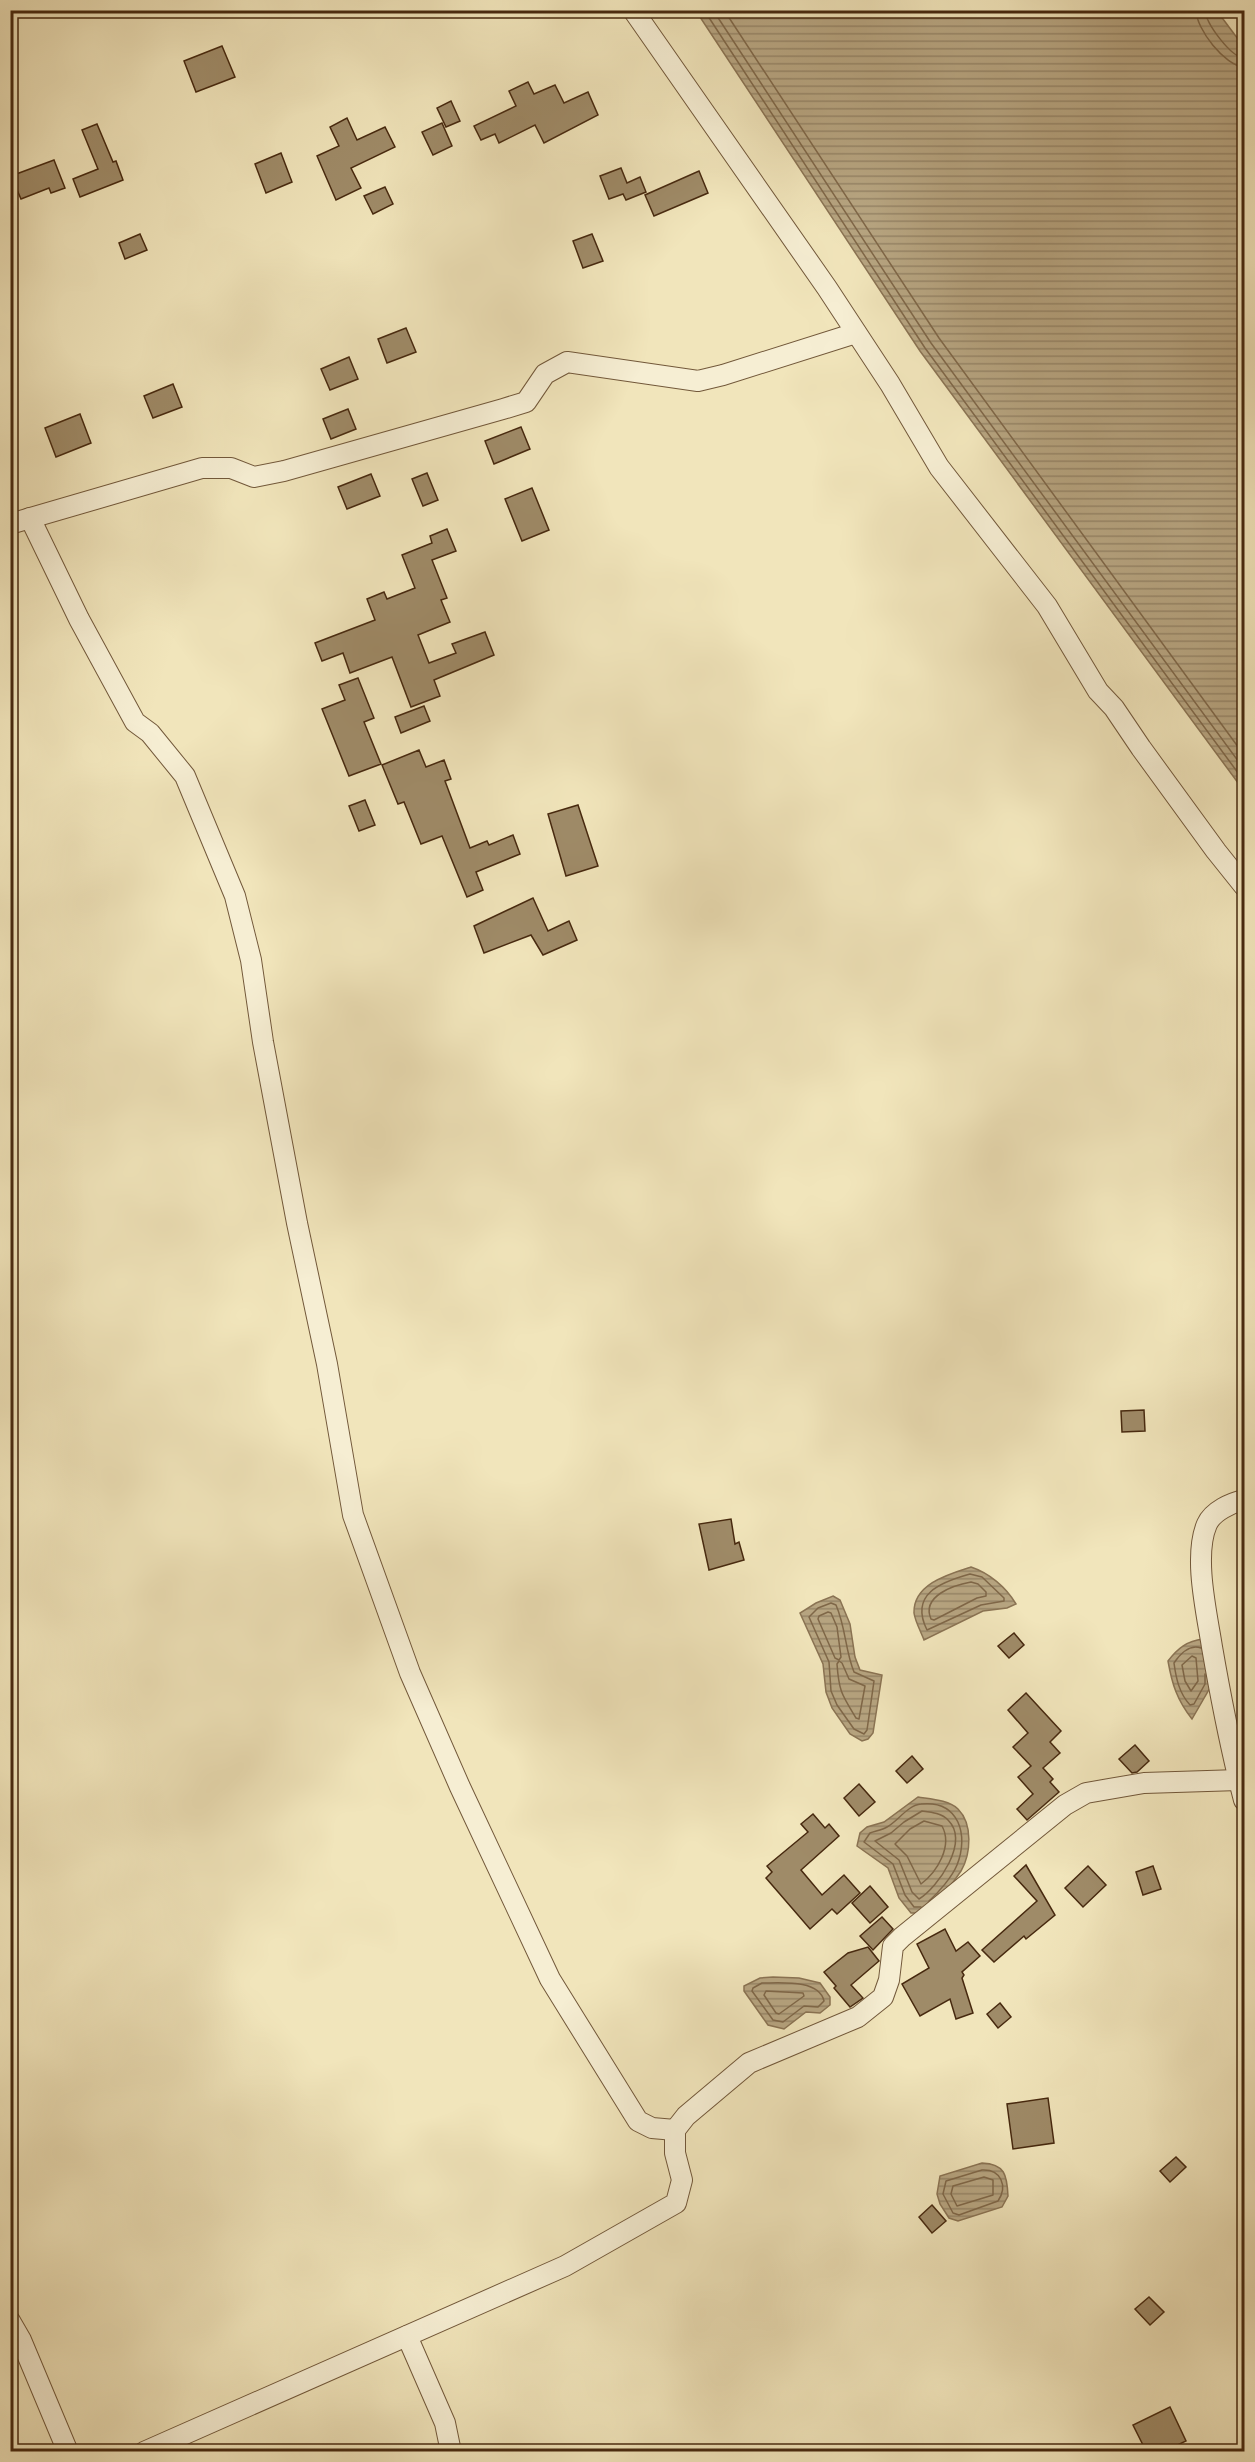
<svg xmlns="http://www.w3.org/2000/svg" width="1255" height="2462" font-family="'Libre Caslon Text',serif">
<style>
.water{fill:url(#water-rules);stroke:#8a7353;stroke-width:1.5}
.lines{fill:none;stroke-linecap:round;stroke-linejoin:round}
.shore{stroke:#7f6748;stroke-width:1.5}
.building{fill:#9f8b68;stroke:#47290f;stroke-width:1.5}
.minor-casing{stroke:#72583a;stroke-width:22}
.minor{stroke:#f6eed3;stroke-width:20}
</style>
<defs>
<pattern id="water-rules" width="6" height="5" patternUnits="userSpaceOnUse" patternTransform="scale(1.5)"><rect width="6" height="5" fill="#b7a581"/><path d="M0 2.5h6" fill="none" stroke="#978668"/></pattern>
</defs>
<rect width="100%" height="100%" fill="#f1e5bb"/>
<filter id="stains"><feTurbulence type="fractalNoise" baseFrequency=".00333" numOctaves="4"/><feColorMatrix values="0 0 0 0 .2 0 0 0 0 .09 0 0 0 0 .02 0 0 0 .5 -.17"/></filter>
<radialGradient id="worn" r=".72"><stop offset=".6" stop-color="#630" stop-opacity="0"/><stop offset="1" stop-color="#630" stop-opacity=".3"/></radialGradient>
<!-- water -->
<g class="water">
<polygon points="696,11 1217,11 1244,47 1244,791 920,351"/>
<path d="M971,1567C989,1573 1006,1587 1016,1604L1007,1608L983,1611L924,1640C921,1632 915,1621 914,1613C913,1584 949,1574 971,1567Z"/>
<polygon points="833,1596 840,1600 850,1624 855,1657 860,1670 882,1675 873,1733 868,1739 862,1741 850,1734 832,1708 826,1692 823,1664 800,1613 816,1603"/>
<path d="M1203,1639L1211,1686L1192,1719C1177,1700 1172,1684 1168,1661C1178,1648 1187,1641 1203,1639Z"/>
<path d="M918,1797C930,1799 949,1800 958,1809C973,1824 971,1854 961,1871C951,1887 937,1901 923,1913H911L899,1898L888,1868L857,1846L860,1833L867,1827L884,1822Z"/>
<polygon points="773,1977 799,1978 820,1983 830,1997 830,2005 820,2013 806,2012 784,2029 768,2025 744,1991 744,1986 760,1978"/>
<path d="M982,2163C1005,2164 1007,2175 1008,2196L1002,2207L958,2221L949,2218L940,2204L937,2194L940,2176Z"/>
</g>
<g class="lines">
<!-- shore -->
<g class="shore">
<polyline points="704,10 925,348 1244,781"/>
<polyline points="713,10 931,343 1244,769"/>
<polyline points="724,10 939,338 1244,755"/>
<path d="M1196,10C1196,29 1225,66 1244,67"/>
<path d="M1205,10C1206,24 1231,57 1244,58"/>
<path d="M970,1574L982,1577L1004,1598V1601L981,1605L927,1630C909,1594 941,1582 970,1574Z"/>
<path d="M971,1582L978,1584L986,1592V1596L977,1598L934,1620L931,1619C921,1596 954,1585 971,1582Z"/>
<path d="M831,1603L836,1605C846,1628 845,1650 854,1672L874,1681L867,1730L864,1734L854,1729L837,1705L831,1691L829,1662L809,1617L818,1608Z"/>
<polygon points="828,1612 831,1613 837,1627 841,1657 839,1660 835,1658 818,1619 819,1616"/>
<path d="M1201,1648C1190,1644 1180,1654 1174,1663C1176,1678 1179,1693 1190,1705L1194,1704L1205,1684V1674"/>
<polygon points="1192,1656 1196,1658 1198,1681 1191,1691 1185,1681 1182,1665"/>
<path d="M839,1661L842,1663L849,1679L865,1686L859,1719L856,1718C842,1695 839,1692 837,1664Z"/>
<path d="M922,1811C930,1812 942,1813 948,1820C970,1842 938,1887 919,1899L912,1892L899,1860L875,1841L891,1833L904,1822Z"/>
<path d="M924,1821L942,1826C953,1846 937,1872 921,1884L907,1856L895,1844L910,1829Z"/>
<path d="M921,1907H914L905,1895L893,1864L864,1842L870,1833C875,1831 882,1830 887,1827C898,1821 908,1805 921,1804C959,1800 969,1835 957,1865C952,1877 939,1892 929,1901"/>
<path d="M762,1983C780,1983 819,1979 824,2001L818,2007L804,2006L783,2022L773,2020L752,1991L753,1988Z"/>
<polygon points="766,1991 803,1993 804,1996 779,2014 776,2013 764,1995"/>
<path d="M982,2170C1001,2169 1008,2186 998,2201L959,2215L953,2213L943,2194L946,2181Z"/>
<polygon points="984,2177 993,2180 993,2195 957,2206 951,2194 953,2186"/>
</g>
</g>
<!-- building -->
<g class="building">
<polygon points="222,46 235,77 196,92 184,61"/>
<polygon points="528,82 534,94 555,85 564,103 588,92 598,115 544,143 535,125 499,143 495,134 481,140 474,126 516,106 509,91"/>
<polygon points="451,101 460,121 446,127 437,108"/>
<polygon points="347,118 357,140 385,127 395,147 351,168 361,188 336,200 317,156 339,146 330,127"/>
<polygon points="442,123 452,146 433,155 422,132"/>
<polygon points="97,124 113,162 116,161 123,180 80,197 73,179 98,169 82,130"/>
<polygon points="281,153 292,182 266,193 255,164"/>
<polygon points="54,160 65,188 51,193 49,188 21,199 11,176"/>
<polygon points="621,168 627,183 640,177 646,192 626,200 623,194 609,199 600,176"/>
<polygon points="699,171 708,193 654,216 645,195"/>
<polygon points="385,187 393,204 373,214 364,196"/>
<polygon points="140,234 147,250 125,259 119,243"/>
<polygon points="592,234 603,261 583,268 573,241"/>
<polygon points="406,328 416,352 387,363 378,339"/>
<polygon points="349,357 358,379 330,390 321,369"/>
<polygon points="173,384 182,407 153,418 144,396"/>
<polygon points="348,409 356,429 331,439 323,419"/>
<polygon points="80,414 91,443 56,457 45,428"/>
<polygon points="521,427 530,449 494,464 485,441"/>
<polygon points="427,473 438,500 423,506 412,479"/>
<polygon points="371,474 380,496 347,509 338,487"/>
<polygon points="532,488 549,530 522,541 505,499"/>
<polygon points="447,529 456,551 432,560 447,598 441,600 450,622 418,635 429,663 456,653 452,644 485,632 494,655 434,680 440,696 411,707 392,657 350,673 343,653 322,661 315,643 375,620 367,599 384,592 387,599 415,588 402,555 432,543 430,536"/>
<polygon points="358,678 374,718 364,722 381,764 349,776 322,709 345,700 339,685"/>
<polygon points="424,706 430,721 401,733 395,717"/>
<polygon points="419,750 426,767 444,760 451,779 445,781 470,848 487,841 489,845 513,835 520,854 476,872 483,890 467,897 442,836 421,844 404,802 398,804 382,765"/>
<polygon points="365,800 375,825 359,831 349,806"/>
<polygon points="578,805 598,866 566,876 548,814"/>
<polygon points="533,898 548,931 569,921 577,940 543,955 531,935 484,953 474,926"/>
<polygon points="1144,1410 1145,1431 1122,1432 1121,1411"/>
<polygon points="731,1519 735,1544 739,1542 744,1560 709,1570 699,1524"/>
<polygon points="1014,1633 1024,1645 1009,1658 998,1646"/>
<polygon points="1026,1693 1061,1731 1050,1742 1060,1753 1043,1768 1053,1779 1050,1782 1059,1792 1027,1820 1017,1809 1033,1794 1018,1777 1031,1766 1013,1747 1028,1733 1008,1710"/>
<polygon points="1135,1745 1149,1761 1137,1772 1132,1773 1119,1759"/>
<polygon points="912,1756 923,1769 907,1783 896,1771"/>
<polygon points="859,1784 875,1802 859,1816 844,1798"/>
<polygon points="813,1814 825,1828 829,1824 839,1836 801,1870 822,1895 844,1875 860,1893 837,1914 832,1909 810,1929 766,1878 772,1872 767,1866 808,1832 801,1824"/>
<polygon points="1026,1865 1055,1915 1026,1939 1024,1936 994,1962 982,1950 1037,1901 1014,1876"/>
<polygon points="1088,1866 1106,1885 1083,1907 1065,1888"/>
<polygon points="1153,1866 1161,1889 1143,1895 1136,1872"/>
<polygon points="870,1886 888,1907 870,1923 852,1903"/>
<polygon points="882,1917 893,1929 873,1950 860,1936"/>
<polygon points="945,1929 956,1951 968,1942 980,1956 962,1972 964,1975 962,1978 973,2013 956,2019 950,1999 920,2016 902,1984 929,1968 917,1944"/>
<polygon points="868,1947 879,1961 851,1985 863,1998 850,2007 834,1988 836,1986 824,1972 848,1953"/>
<polygon points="1000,2003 1011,2017 998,2028 987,2014"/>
<polygon points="1048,2098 1054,2143 1013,2149 1007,2104"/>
<polygon points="1176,2157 1186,2167 1170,2182 1160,2171"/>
<polygon points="932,2205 946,2221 932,2233 919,2217"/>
<polygon points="1149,2297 1164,2312 1150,2325 1135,2309"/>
<polygon points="1170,2407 1186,2441 1165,2451 1146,2451 1133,2425"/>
</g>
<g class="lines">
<!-- minor casing -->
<g class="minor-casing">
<g id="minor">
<polyline points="633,10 827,288 890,384 939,467 1047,606 1098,691 1114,708 1141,748 1216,851 1244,886"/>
<polyline points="30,518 79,619 135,722 150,733 185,776 235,896 251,960 263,1042 297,1223 327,1364 353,1515 410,1673 460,1787 550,1979 638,2121 652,2128 675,2130"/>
<polyline points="10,524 202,468 231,468 254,477 284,471 503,409 526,402 545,374 567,362 698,381 723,375 856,333"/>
<path d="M1244,1500C1231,1503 1213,1511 1207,1524C1193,1556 1207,1614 1212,1647C1221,1699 1231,1750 1244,1800"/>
<polyline points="10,2321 21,2340 68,2452"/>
<polyline points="407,2336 445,2423 451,2452"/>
<polyline points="144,2452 565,2266 676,2203 682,2180 675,2153 675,2130 686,2116 749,2063 858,2017 883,1997 889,1980 893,1946 902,1937 1065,1805 1086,1793 1144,1783 1239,1780"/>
</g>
</g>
<!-- minor -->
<use href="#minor" class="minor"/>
</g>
<!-- margin -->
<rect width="1255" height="2462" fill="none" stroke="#f1e5bb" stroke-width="36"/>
<rect x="12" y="12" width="1231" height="2438" fill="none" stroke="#47290f" stroke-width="3"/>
<rect x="18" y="18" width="1219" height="2426" fill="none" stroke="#47290f" stroke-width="1.5"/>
<rect width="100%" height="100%" filter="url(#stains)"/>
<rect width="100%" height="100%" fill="url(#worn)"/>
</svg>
